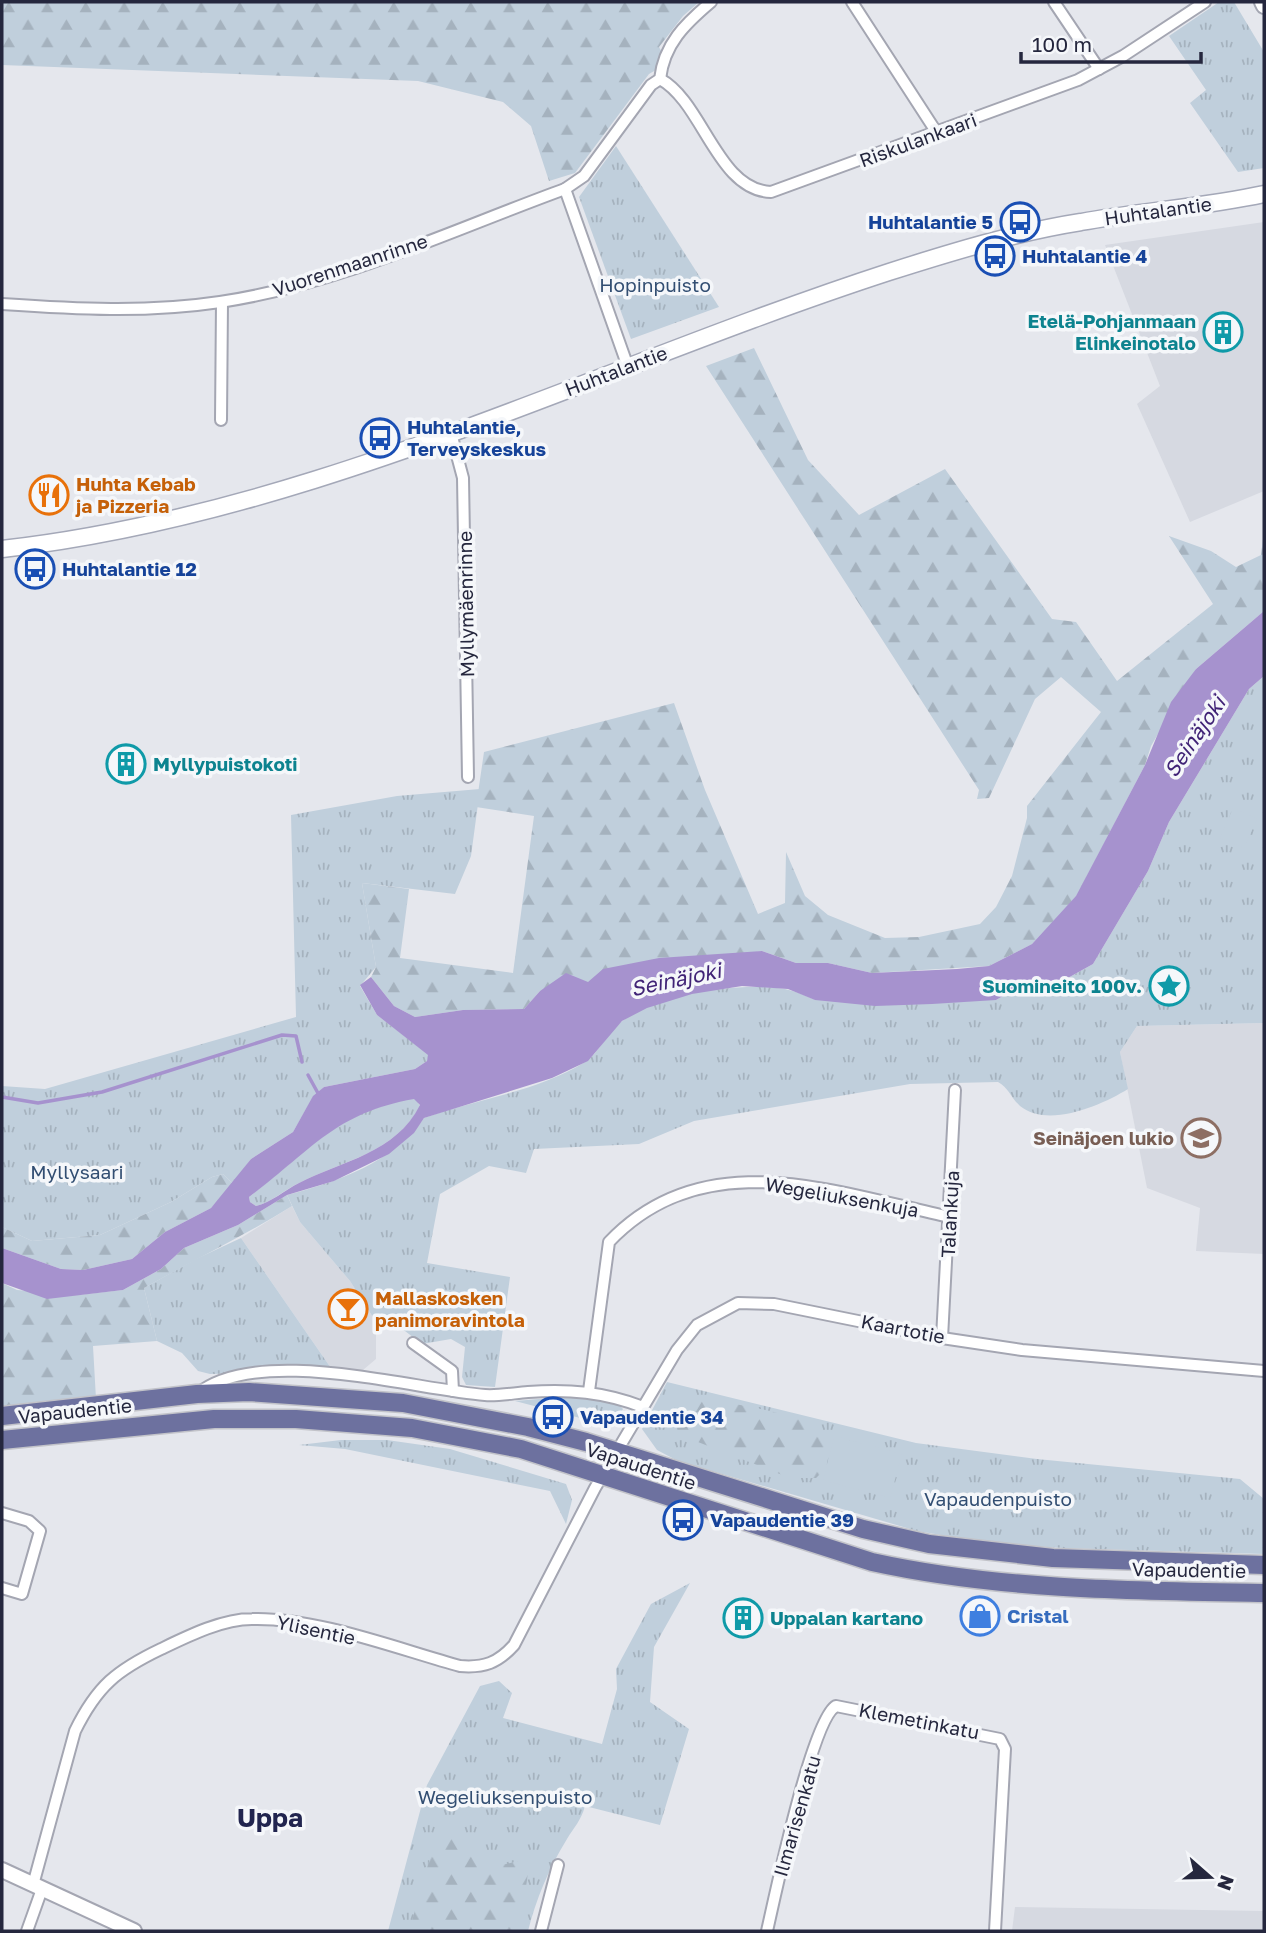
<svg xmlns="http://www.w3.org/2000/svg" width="1266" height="1933" font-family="'Golos Text',sans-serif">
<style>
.built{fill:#d6d9e1}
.grass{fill:url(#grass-tufts)}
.forest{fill:url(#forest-firs)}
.pitch{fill:#c0cfdc}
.water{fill:#a692ce;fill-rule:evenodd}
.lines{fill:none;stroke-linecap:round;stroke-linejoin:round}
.stream{stroke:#a692ce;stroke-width:3.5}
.minor-casing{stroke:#a4a6b2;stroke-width:14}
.tertiary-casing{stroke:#a4a6b2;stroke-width:18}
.secondary-casing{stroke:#a4a8b8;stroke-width:19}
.primary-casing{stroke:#c2c3c9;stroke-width:21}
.minor{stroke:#fff;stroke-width:10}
.tertiary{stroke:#fff;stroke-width:14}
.secondary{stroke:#fff;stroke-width:16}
.primary{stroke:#6d719f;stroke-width:18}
.labels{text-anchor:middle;stroke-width:7;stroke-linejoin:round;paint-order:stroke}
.street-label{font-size:19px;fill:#25273e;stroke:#f5f7fa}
.transit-label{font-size:19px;font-weight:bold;fill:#164399;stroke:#f5f7fa;text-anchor:start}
.park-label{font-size:19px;fill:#324e72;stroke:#f5f7fa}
.culture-label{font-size:19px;font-weight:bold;fill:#0d838f;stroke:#f5f7fa;text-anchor:end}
.food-label{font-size:19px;font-weight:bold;fill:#c56008;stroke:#f5f7fa;text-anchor:start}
.education-label{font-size:19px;font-weight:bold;fill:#785e54;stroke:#f5f7fa;text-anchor:end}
.shop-label{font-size:19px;font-weight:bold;fill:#366cbe;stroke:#f5f7fa;text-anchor:start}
.water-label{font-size:21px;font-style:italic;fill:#402376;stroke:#f5f7fa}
.district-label{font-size:26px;font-weight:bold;fill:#22254f;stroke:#f5f7fa}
</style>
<defs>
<pattern id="grass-tufts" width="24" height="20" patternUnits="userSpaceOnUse" patternTransform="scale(1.75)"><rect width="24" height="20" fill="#c0cfdc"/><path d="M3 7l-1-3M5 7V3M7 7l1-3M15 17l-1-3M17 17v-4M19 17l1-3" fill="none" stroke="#a5b2be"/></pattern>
<pattern id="forest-firs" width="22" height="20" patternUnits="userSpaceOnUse" patternTransform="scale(1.75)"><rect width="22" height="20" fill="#c0cfdc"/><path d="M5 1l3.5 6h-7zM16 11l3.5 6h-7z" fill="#a5b2be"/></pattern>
</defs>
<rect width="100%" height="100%" fill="#e5e7ed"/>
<!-- built -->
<g class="built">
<polygon points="1264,222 1264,491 1190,522 1137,404 1160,386 1105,245"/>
<polygon points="1264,1023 1264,1254 1196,1251 1200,1208 1147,1188 1120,1052 1137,1026"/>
<polygon points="292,1206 300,1222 350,1281 376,1322 376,1359 363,1370 355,1373 333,1371 241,1238"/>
<polygon points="1015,1907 1264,1911 1264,1931 1012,1931"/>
</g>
<!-- grass -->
<g class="grass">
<polygon points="1219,2 1234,2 1264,52 1264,168 1238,172 1190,103 1206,90 1169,36"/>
<polygon points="616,146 719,307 631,339 579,197"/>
<path d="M1264,676V1023L1137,1026L1120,1052L1128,1089C1102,1105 1048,1129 1020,1106C1011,1098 1009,1088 998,1082L910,1084L694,1121L639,1144L534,1149L526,1173L489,1166L440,1194L427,1263L510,1277L495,1387L466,1385L462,1377L465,1347L451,1339L422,1344L384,1315L376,1322L350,1281L300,1222L287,1195C337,1182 394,1162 424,1118C476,1099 537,1092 585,1062C599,1053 607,1033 621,1022C658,993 739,982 785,989C795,991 806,996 816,1000H996L1012,991L1057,984L1093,964L1148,871L1169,822L1249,689Z"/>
<polygon points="480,789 471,856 455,894 362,883 376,967 360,986 377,1015 429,1055 427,1061 415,1069 324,1087 313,1097 293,1132 251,1159 233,1184 223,1174 212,1177 171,1202 100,1235 32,1241 2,1227 2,1086 45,1089 296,1017 291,815 397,796"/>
<path d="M415,1098L420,1106C395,1153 342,1161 299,1183C284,1190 272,1202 256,1206L250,1202L249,1197C309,1151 335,1112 415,1098Z"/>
<polygon points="241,1238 333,1371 210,1374 198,1371 182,1353 157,1341 144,1288 196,1259"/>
<polygon points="667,1382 916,1443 1037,1459 1240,1479 1264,1499 1264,1554 1062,1548 990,1543 917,1531 678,1461 657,1450 642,1429"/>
<polygon points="563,1397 588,1398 619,1405 623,1409 619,1416 607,1425 515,1401"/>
<polygon points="341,1440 387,1440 450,1449 566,1484 572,1500 566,1524 550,1491 345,1449 299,1445"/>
<path d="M690,1583L654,1647L650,1702L689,1729L660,1825L585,1806C581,1821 574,1827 567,1839C549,1868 536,1899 528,1931H388L427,1785L480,1686L499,1681L512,1693L503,1718L602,1744L617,1689L616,1669L651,1604Z"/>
</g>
<!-- forest -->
<g class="forest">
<polygon points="2,2 699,2 683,16 659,47 668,63 649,74 575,173 549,181 531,126 503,102 418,81 2,65"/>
<polygon points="754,348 808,460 859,515 945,469 1052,619 1076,622 1117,681 1213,604 1169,536 1211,551 1236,567 1261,555 1264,531 1264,611 1196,669 1151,746 1145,765 1076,897 1032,944 989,966 872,973 828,963 796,963 762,951 540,991 524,1009 463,1010 415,1017 394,1006 371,977 376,967 362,883 409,889 400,958 513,973 534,816 476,807 484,752 674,703 705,790 758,914 785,903 786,852 805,896 828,915 885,938 919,937 980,924 996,907 1012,876 1027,818 1027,806 1101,712 1061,677 1035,699 989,798 977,799 979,790 706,366"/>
<polygon points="223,1174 233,1184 211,1208 165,1232 132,1259 83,1270 61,1269 2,1248 2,1227 32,1241 100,1235 171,1202 212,1177"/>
<path d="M287,1195L292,1206C244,1236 194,1260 144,1288L157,1341L93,1346L96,1399L2,1408V1283L17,1290L78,1295L123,1290L161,1269L184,1248L238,1225Z"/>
<path d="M690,1397C724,1403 816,1412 833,1442L825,1469L816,1478H790L680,1435C673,1421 670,1414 679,1400Z"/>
<polygon points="444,1829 461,1832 474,1841 490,1863 497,1866 524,1860 529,1865 526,1887 515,1920 516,1931 409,1931 436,1837"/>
</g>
<!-- pitch -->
<g class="pitch">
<polygon points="1233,808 1257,819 1244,848 1220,838"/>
<polygon points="834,1436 902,1454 890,1498 823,1480"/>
</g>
<!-- water -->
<path class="water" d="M1264,611V676L1249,689L1169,822L1148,871L1093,964L1057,984L1012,991L996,1000L932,1004L875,1006L815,1000L788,989L742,986L692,994L647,1008L622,1021L588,1061L552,1078L424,1118L414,1133L389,1154L334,1181L287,1195L238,1225L184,1248L161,1269L123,1290L47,1299L2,1283V1248L61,1269L83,1270L132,1259L165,1232L211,1208L251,1159L293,1132L313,1096L324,1087L415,1069L427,1061L428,1055L377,1015L360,985L371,977L394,1006L415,1017L463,1010L524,1009L540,991L566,973L588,982L603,969L659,958L762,951L796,963H828L872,973L957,969L989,966L1032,944L1076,896L1145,765L1171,702L1196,669ZM414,1099L420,1105C396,1153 342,1161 299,1183C285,1190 272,1202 256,1206L250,1202L249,1197C310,1152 334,1113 414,1099Z"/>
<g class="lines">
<!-- stream -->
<g class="stream">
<polyline points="308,1075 319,1095"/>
<polyline points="2,1097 38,1103 102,1092 282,1035 296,1036 302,1062"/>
</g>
<!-- minor casing -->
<g class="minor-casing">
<g id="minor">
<polyline points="852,2 937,133"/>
<polyline points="1054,2 1099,69"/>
<path d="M660,79C703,102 717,190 771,192L1078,80L1123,56L1205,2"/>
<path d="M2,304C75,309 147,313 220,302C340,284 452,230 565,189"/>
<path d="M628,367L565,189L584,176L651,85L660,79C664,44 685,24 711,2"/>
<polyline points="221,420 222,302"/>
<polyline points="451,433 463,478 468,777"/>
<polyline points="942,1338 955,1090"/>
<polyline points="413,1343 452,1371 453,1391"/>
<path d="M589,1391L609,1242C704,1142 834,1192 950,1217"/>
<path d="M197,1394C258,1344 411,1389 485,1395C499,1396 514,1393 528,1392C569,1389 604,1392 643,1407"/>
<polyline points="2,1513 29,1521 40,1531 22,1594 2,1588"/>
<path d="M33,1885L75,1731C97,1686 117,1670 161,1649C188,1636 222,1619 252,1619C315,1617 398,1649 460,1666C484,1668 498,1663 514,1645L595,1488L677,1350L697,1325L738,1303L774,1304L942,1338L1022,1350L1264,1371"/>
<polyline points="27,1931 42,1889"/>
<polyline points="541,1931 558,1865"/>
<path d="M767,1931C775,1896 812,1719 836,1706L1000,1739L1005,1749L995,1931"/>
</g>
</g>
<!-- tertiary casing -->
<g class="tertiary-casing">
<g id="tertiary">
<polyline points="1262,2 1264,6"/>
<polyline points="2,1870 134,1931"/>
</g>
</g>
<!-- secondary casing -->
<g class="secondary-casing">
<path id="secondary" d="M2,549C313,514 594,368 889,272C952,252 1017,232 1081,222C1142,211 1204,207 1264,194"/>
</g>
<!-- primary casing -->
<g class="primary-casing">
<g id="primary">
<polyline points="2,1416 197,1394 249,1392 403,1403 528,1427 586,1442 863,1529 929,1544 1053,1558 1264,1565"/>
<path d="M2,1440L214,1419H296L412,1428L521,1449L872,1562C1000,1590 1133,1591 1264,1593"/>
</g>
</g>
<!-- minor -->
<use href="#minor" class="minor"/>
<!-- tertiary -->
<use href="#tertiary" class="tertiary"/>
<!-- secondary -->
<use href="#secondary" class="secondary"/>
<!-- primary -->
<use href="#primary" class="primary"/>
</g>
<!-- icons -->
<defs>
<g id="bus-ring" transform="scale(2.0125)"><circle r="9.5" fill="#f5f7fa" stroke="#1a4fb4" stroke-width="1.5"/><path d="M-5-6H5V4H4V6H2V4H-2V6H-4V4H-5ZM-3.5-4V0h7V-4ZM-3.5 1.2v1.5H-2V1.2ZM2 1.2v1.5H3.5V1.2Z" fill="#1a4fb4"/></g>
<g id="building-ring" transform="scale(2.0125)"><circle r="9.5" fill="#f5f7fa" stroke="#0f9aa8" stroke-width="1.5"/><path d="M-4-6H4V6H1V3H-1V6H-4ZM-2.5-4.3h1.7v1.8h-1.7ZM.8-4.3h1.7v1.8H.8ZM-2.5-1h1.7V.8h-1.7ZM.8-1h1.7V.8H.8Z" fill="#0f9aa8"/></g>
<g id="restaurant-ring" transform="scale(2.0125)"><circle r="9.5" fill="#f5f7fa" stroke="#e8710a" stroke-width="1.5"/><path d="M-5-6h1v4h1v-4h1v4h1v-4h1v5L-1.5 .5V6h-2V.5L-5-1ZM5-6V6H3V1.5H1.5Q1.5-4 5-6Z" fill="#e8710a"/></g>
<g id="sight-ring" transform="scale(2.0125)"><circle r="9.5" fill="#f5f7fa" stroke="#0f9aa8" stroke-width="1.5"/><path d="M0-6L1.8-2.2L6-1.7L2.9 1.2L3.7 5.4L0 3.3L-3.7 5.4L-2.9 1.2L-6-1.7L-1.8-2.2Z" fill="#0f9aa8"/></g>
<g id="school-ring" transform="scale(2.0125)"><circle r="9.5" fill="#f5f7fa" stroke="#8d6e63" stroke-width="1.5"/><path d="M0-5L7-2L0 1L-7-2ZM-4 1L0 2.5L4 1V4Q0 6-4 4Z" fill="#8d6e63"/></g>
<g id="bar-ring" transform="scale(2.0125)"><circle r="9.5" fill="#f5f7fa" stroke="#e8710a" stroke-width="1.5"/><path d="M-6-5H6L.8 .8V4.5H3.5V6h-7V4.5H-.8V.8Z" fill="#e8710a"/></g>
<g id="shop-ring" transform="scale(2.0125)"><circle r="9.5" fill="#f5f7fa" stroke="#3f7fe0" stroke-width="1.5"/><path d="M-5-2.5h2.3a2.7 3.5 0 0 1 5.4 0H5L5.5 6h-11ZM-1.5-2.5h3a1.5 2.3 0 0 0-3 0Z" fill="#3f7fe0"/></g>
</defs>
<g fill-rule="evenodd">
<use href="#bus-ring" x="1020" y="222"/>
<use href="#bus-ring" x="995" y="256"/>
<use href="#building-ring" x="1223" y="332"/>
<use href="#bus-ring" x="380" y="438"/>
<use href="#restaurant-ring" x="49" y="495"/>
<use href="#bus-ring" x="35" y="569"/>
<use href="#building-ring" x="126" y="764"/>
<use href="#sight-ring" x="1169" y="986"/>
<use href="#school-ring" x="1201" y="1138"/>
<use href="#bar-ring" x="348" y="1309"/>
<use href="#bus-ring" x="553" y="1417"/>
<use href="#bus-ring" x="683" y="1520"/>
<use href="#shop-ring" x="980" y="1616"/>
<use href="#building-ring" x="743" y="1618"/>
</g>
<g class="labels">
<!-- street labels -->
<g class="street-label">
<text transform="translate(918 140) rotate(-20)" y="7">Riskulankaari</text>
<text transform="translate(1158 211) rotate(-8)" y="7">Huhtalantie</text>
<text transform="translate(350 265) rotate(-18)" y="7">Vuorenmaanrinne</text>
<text transform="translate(616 371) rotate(-21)" y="7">Huhtalantie</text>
<text transform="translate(466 604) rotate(-91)" y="7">Myllymäenrinne</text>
<text transform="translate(842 1197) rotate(10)" y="7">Wegeliuksenkuja</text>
<text transform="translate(950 1214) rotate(-87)" y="7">Talankuja</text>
<text transform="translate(903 1329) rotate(11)" y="7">Kaartotie</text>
<text transform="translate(75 1411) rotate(-6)" y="7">Vapaudentie</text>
<text transform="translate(641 1466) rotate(18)" y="7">Vapaudentie</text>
<text transform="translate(1189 1570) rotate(1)" y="7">Vapaudentie</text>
<text transform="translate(316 1630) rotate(12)" y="7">Ylisentie</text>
<text transform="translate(919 1721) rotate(11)" y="7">Klemetinkatu</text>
<text transform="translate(797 1816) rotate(-74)" y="7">Ilmarisenkatu</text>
</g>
<!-- transit labels -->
<g class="transit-label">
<text x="993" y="229" text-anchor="end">Huhtalantie 5</text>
<text x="1022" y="263">Huhtalantie 4</text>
<text x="407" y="434">Huhtalantie,<tspan x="407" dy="22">Terveyskeskus</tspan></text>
<text x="62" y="576">Huhtalantie 12</text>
<text x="580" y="1424">Vapaudentie 34</text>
<text x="710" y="1527">Vapaudentie 39</text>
</g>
<!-- park labels -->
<g class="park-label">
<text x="655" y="292">Hopinpuisto</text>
<text x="77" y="1179">Myllysaari</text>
<text x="998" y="1506">Vapaudenpuisto</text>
<text x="505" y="1804">Wegeliuksenpuisto</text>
</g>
<!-- culture labels -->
<g class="culture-label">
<text x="1196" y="328">Etelä-Pohjanmaan<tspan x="1196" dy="22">Elinkeinotalo</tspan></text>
<text x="153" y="771" text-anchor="start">Myllypuistokoti</text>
<text x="1142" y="993">Suomineito 100v.</text>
<text x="770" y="1625" text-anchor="start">Uppalan kartano</text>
</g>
<!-- food labels -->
<g class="food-label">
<text x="76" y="491">Huhta Kebab<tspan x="76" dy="22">ja Pizzeria</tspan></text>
<text x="375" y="1305">Mallaskosken<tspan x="375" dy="22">panimoravintola</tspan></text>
</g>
<!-- education labels -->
<g class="education-label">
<text x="1174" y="1145">Seinäjoen lukio</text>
</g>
<!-- shop labels -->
<g class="shop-label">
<text x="1007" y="1623">Cristal</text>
</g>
<!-- water labels -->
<g class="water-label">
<text transform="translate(1195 737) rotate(-56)" y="7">Seinäjoki</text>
<text transform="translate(676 980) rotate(-12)" y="7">Seinäjoki</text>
</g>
<!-- district labels -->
<g class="district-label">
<text x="270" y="1827">Uppa</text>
</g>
</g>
<!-- border -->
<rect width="1266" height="1933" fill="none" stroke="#25273e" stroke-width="7"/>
<!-- north arrow -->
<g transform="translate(1210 1877) rotate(110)" stroke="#f5f7fa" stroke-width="5" paint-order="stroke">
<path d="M0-5L12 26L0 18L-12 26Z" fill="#25273e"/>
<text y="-10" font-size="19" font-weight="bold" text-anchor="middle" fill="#25273e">N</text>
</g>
<!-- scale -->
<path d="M1021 52v10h180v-10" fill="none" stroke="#25273e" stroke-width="3.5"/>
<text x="1032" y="52" font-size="21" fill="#25273e" stroke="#f5f7fa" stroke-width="5" paint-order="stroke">100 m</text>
</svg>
